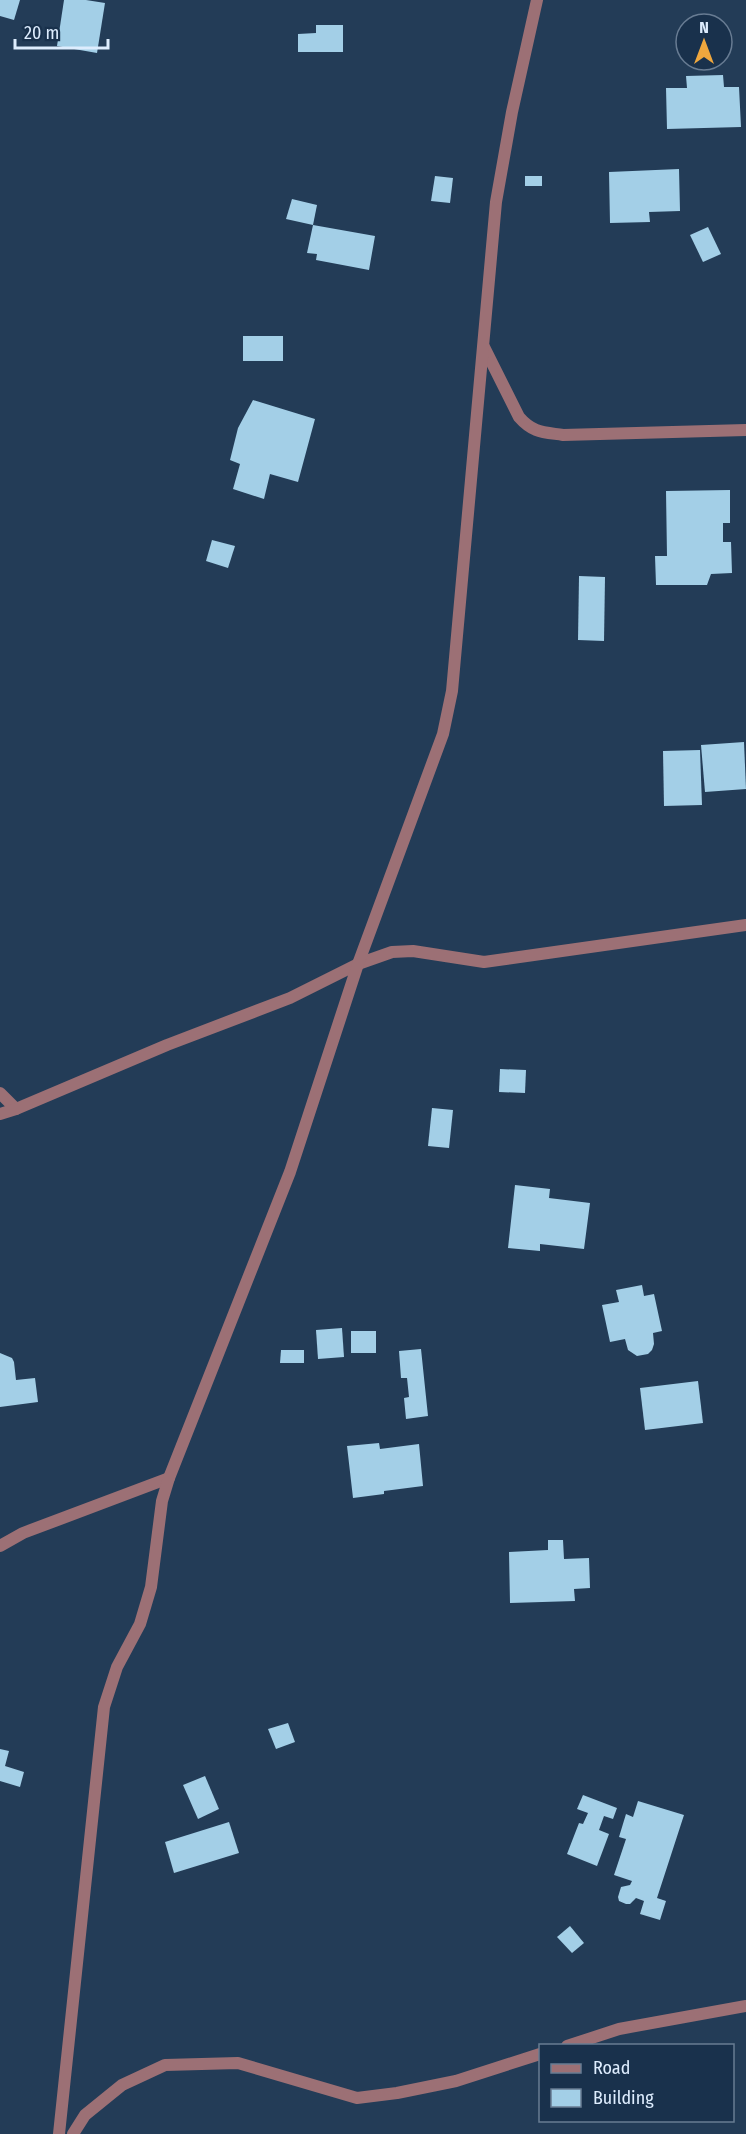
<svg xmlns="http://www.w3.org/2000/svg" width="746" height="2134" font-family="'Fira Sans Condensed',sans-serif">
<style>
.building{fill:#a3cfe7}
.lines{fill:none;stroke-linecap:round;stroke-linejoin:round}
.lane{stroke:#9c7075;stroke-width:12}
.street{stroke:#9c7075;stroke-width:12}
</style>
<rect width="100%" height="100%" fill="#233c57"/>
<!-- building -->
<g class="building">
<polygon points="0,0 20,0 14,20 0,16"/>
<polygon points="64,0 86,0 105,3 97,53 57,46"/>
<polygon points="316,25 343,25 343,52 298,52 298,34 316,33"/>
<polygon points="723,75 724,87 739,87 741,127 667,129 666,88 687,88 686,76"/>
<polygon points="679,169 680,211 649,212 650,222 610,223 609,172"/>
<polygon points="435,176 453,178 450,203 431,201"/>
<rect x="525" y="176" width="17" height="10"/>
<polygon points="292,199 317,205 313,225 286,219"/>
<polygon points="313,225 375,236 369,270 316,260 317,254 307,253"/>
<polygon points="708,227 721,254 703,262 690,235"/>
<rect x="243" y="336" width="40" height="25"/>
<polygon points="253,400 315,419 298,482 270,474 264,499 233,489 240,464 230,460 238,428"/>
<polygon points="730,490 730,523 723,523 723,542 731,542 732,573 711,574 707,585 656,585 655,556 667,556 666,491"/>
<polygon points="212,540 235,546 228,568 206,561"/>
<polygon points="579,576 605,577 604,641 578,640"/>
<polygon points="744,742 746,789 705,792 701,745"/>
<polygon points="700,750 702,805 664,806 663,751"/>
<polygon points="500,1069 526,1070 525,1093 499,1092"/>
<polygon points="432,1108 453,1110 449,1148 428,1146"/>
<polygon points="515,1185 550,1189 549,1198 590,1203 584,1249 540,1244 540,1251 508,1248"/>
<polygon points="642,1285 644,1296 654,1294 662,1331 653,1333 654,1344 652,1350 648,1354 637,1356 628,1350 625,1339 610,1342 602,1305 619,1302 616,1290"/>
<polygon points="342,1328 344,1357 318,1359 316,1330"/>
<rect x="351" y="1331" width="25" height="22"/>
<polygon points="421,1349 428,1416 406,1419 404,1398 409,1397 407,1378 401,1378 399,1351"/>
<polygon points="281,1350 304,1350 304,1363 280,1363"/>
<polygon points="0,1353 12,1358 14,1362 16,1380 35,1378 38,1402 0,1407"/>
<polygon points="698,1381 703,1423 645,1430 640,1388"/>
<polygon points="379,1443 380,1449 419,1444 423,1486 384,1491 384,1494 353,1498 347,1446"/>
<polygon points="548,1540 563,1540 564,1559 589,1558 590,1588 574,1589 575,1601 510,1603 509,1552 548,1550"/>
<polygon points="288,1723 295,1742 276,1749 268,1729"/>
<polygon points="0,1749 9,1751 5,1766 24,1772 20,1787 0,1781"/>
<polygon points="205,1776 219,1809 198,1819 183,1785"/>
<polygon points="583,1795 617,1808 613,1819 604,1816 599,1830 609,1834 597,1866 567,1854 579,1823 583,1824 588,1813 577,1809"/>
<polygon points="638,1801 684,1815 657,1898 666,1901 660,1920 640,1914 644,1901 636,1898 630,1904 626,1904 619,1901 618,1897 621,1887 630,1885 632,1881 614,1875 626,1839 619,1837 626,1814 633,1817"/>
<polygon points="229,1822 239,1853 174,1873 165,1842"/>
<polygon points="570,1926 584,1943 572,1953 557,1937"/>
</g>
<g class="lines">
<!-- lane -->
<g class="lane">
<polyline points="0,1093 16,1109"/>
<polyline points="0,1114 16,1109 167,1045 290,998 358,964"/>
<polyline points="0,1546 23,1533 169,1478"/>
</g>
<!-- street -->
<g class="street">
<path d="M484,347L519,417C533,433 543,432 563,435L746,430"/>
<polyline points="358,964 392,952 413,951 484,962 746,925"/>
<polyline points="567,2046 619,2029 746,2006"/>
<polyline points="59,2134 104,1707 117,1667 140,1624 151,1587 162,1501 169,1478 290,1172 358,964 443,734 452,691 496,202 512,112 537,0"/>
<polyline points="73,2134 85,2115 122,2085 165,2065 238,2063 357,2098 397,2093 456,2081 540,2054"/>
</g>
</g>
<!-- legend -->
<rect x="539" y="2044" width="195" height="78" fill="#19314c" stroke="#687c93" stroke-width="1.5"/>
<rect x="551" y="2064" width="30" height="9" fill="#9c7075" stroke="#687c93" stroke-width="1.5"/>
<text x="593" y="2074" font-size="18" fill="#deedfe">Road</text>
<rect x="551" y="2089" width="30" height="18" fill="#a3cfe7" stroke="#687c93" stroke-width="1.5"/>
<text x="593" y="2104" font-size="18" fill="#deedfe">Building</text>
<!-- north arrow -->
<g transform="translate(704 42)"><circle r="28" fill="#19314c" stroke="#687c93" stroke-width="1.5"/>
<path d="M0-4.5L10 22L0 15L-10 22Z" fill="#efa73e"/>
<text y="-9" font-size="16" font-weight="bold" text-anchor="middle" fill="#deedfe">N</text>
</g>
<!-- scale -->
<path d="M15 39v9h93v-9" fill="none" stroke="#deedfe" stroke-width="3"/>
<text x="24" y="39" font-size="18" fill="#deedfe" stroke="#19314c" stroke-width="4.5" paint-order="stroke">20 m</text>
</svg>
